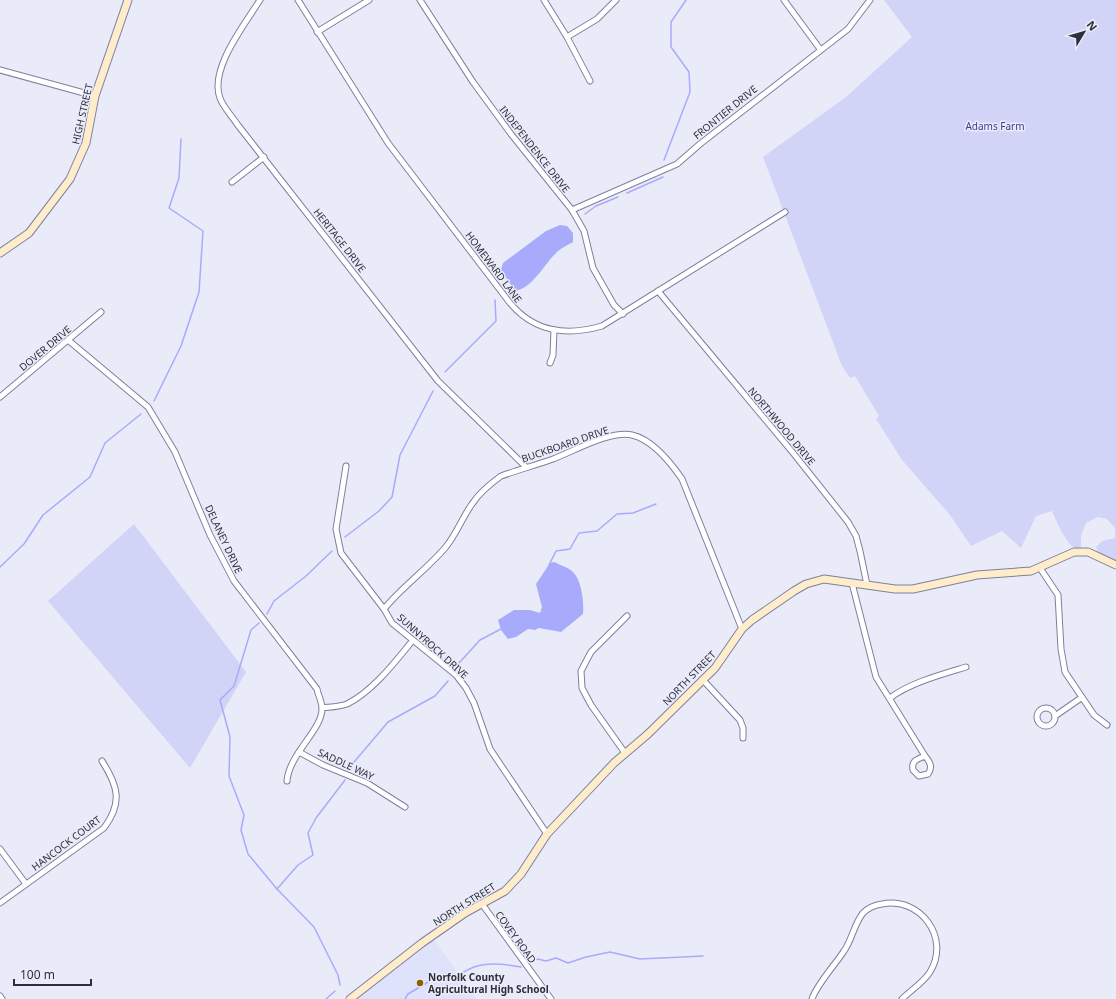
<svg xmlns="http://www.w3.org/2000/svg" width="1116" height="999" font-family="'Noto Sans',sans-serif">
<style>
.built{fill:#dfe2fb}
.green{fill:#d1d4f6}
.water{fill:#a8abfb}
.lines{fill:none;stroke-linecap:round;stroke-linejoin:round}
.stream{stroke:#a8abfb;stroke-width:1.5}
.street-casing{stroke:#7d809f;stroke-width:7}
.secondary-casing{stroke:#7d809f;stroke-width:9}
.street{stroke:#fff;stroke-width:5}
.secondary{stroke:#feecca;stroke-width:7}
.poi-dot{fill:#8b6202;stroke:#eaebf9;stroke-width:1.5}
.labels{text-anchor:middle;stroke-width:3;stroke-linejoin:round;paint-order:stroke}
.street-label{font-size:10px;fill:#2e2f3c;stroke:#eaebf9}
.park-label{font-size:10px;fill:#413a95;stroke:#eaebf9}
.poi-label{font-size:10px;font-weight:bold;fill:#2e2f3c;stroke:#eaebf9;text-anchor:start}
</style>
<rect width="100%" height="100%" fill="#eaebf9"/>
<!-- built -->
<polygon class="built" points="434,939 476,999 355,999 394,968"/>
<!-- green -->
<g class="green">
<path d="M884,0H1116V562L1098,553L1096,547L1102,541L1115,538V528L1107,519L1098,517L1086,523L1081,536V547L1076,550C1064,540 1058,525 1052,511L1036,516L1021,548L1002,531L971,546L950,515L902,460L876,419L879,416L855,376L850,378L842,366L763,157L846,97L912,37Z"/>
<polygon points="134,524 246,672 190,768 48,601"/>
</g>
<!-- water -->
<g class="water">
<path d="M560,225L567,226L573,233V242C568,245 561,248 557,252C545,263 533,288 515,291L501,270L503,263L546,231Z"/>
<path d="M554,562C560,565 567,567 572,571C582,580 584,602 583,614L561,632L539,628L535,630L528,629L516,637L508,639L501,630L498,620L514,610H530L540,613L542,607L536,584L550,563Z"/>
</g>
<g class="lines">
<!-- stream -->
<g class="stream">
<polyline points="664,160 690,92 689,72 671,47 671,22 686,0"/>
<polyline points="627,193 663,177"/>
<polyline points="585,214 596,206 618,197"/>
<polyline points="445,372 496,321 495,300"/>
<polyline points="154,401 181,346 199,292 203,231 169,208 179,178 181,139"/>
<polyline points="345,537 379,511 392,497 400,455 433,391"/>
<polyline points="549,565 556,551 570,549 579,533 597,531 617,514 633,513 656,504"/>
<polyline points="0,567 24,544 43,515 90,477 105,443 141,414"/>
<polyline points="267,614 274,601 306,576 332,551"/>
<polyline points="259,623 251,630 234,686 220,700 230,737 229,776 244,815 241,830 248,854 277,889 314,927 338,975 340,985"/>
<polyline points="459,663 480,640 501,629"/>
<polyline points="349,768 388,722 435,696 448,681"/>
<polyline points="277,889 298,865 313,855 308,833 316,818 345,780"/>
<polyline points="532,961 538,959 546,961 556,958 568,963 586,957 610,952 640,959 703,956"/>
<polyline points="326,999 335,991"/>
<path d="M405,999L408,994L433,979C457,983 455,974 474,967C488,962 506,964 521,967"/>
</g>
<!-- street casing -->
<g class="street-casing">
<g id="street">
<path d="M260,0C245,24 209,69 220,98C223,107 232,116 237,124L438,381L526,467"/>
<path d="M298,0L388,143L510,303C535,333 567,336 602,326L785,212"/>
<polyline points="420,0 473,82 511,134 572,210 584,231 593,268 614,305 623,314"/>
<polyline points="544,0 567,37 590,81"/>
<polyline points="784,0 820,49"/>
<polyline points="317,32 369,0"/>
<polyline points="567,37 597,19 616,0"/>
<polyline points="0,70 95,96"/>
<polyline points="232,182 264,157"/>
<polyline points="572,210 677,164 700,144 848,29 870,0"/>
<polyline points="658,291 794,454 848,522 856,536 860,551 867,585"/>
<path d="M68,340L148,407L175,452L210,535L234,581L317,689C318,695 322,702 322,708C323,729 289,754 287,781"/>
<polyline points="550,363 553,355 554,330"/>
<polyline points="0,397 101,312"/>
<polyline points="346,466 336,529 341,553 384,609 392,623 456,675 466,688 474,703 490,749 547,834"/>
<polyline points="1040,568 1058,595 1061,649 1065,672 1094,715 1107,725"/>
<polyline points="852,583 876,677 925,756"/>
<path d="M384,609C402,587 426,570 445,548C456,535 462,518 472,504C479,493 490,484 501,476C518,470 536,465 553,459C574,451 611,430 632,435C653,440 671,463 682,479L742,629"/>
<polyline points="703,680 740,720 743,728 743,738"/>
<path d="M890,698C909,683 943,674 966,667"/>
<path d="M322,708C330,707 339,707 347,704C373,691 395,662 413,640"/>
<circle cx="1046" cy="717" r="9"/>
<polyline points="1055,716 1081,698"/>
<polyline points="299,752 323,765 367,783 405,807"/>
<polyline points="625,753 591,705 582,688 581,671 591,652 627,616"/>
<path d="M925,756C930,762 933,767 928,774L919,776L913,770C911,761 917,759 925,756Z"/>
<polyline points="0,849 26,884"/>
<path d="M0,903L104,828C123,802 118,786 102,761"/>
<polyline points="482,904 551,999"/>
<polyline points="0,996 2,999"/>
<path d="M812,999C817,984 835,965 844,951C852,940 854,924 863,913C868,908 875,905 882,904C920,896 951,938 930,972C924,982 910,991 902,999"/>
</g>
</g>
<!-- secondary casing -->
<g class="secondary-casing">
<g id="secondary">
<polyline points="0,253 29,233 70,179 86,143 95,96 128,0"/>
<polyline points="350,999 422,943 465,913 505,891 521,874 547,834 614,763 648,734 715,668 742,629 752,620 794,591 806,584 824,579 895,589 913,589 977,575 1031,571 1074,552 1088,552 1116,565"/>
</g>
</g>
<!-- street -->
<use href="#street" class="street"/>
<!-- secondary -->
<use href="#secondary" class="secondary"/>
</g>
<!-- markers -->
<circle class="poi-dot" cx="420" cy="983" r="4"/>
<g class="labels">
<!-- street labels -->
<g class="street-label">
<text transform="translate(725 112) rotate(-39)" y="4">FRONTIER DRIVE</text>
<text transform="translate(82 114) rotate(-77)" y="4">HIGH STREET</text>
<text transform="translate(535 149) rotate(52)" y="4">INDEPENDENCE DRIVE</text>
<text transform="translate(340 240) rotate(52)" y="4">HERITAGE DRIVE</text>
<text transform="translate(494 267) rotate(53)" y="4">HOMEWARD LANE</text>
<text transform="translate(45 348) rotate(-40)" y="4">DOVER DRIVE</text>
<text transform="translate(782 426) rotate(50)" y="4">NORTHWOOD DRIVE</text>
<text transform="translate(565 444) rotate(-19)" y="4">BUCKBOARD DRIVE</text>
<text transform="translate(224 539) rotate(65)" y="4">DELANEY DRIVE</text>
<text transform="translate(433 646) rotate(42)" y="4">SUNNYROCK DRIVE</text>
<text transform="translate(689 678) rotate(-46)" y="4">NORTH STREET</text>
<text transform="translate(346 764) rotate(25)" y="4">SADDLE WAY</text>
<text transform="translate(66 843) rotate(-37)" y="4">HANCOCK COURT</text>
<text transform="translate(464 904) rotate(-32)" y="4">NORTH STREET</text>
<text transform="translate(516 937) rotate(54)" y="4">COVEY ROAD</text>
</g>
<!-- park labels -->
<g class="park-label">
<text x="995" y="130">Adams Farm</text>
</g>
<!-- poi labels -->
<g class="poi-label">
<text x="428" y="981">Norfolk County<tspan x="428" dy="12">Agricultural High School</tspan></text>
</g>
</g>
<!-- north arrow -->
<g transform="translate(1084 32) rotate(52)" stroke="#eaebf9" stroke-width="3" paint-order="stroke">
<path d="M0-3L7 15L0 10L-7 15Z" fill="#2e2f3c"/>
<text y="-6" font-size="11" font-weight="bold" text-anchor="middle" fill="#2e2f3c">N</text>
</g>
<!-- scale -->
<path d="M14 979v6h77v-6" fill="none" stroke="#2e2f3c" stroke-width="2"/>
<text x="20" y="979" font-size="12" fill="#2e2f3c" stroke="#eaebf9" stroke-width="3" paint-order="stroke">100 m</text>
</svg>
